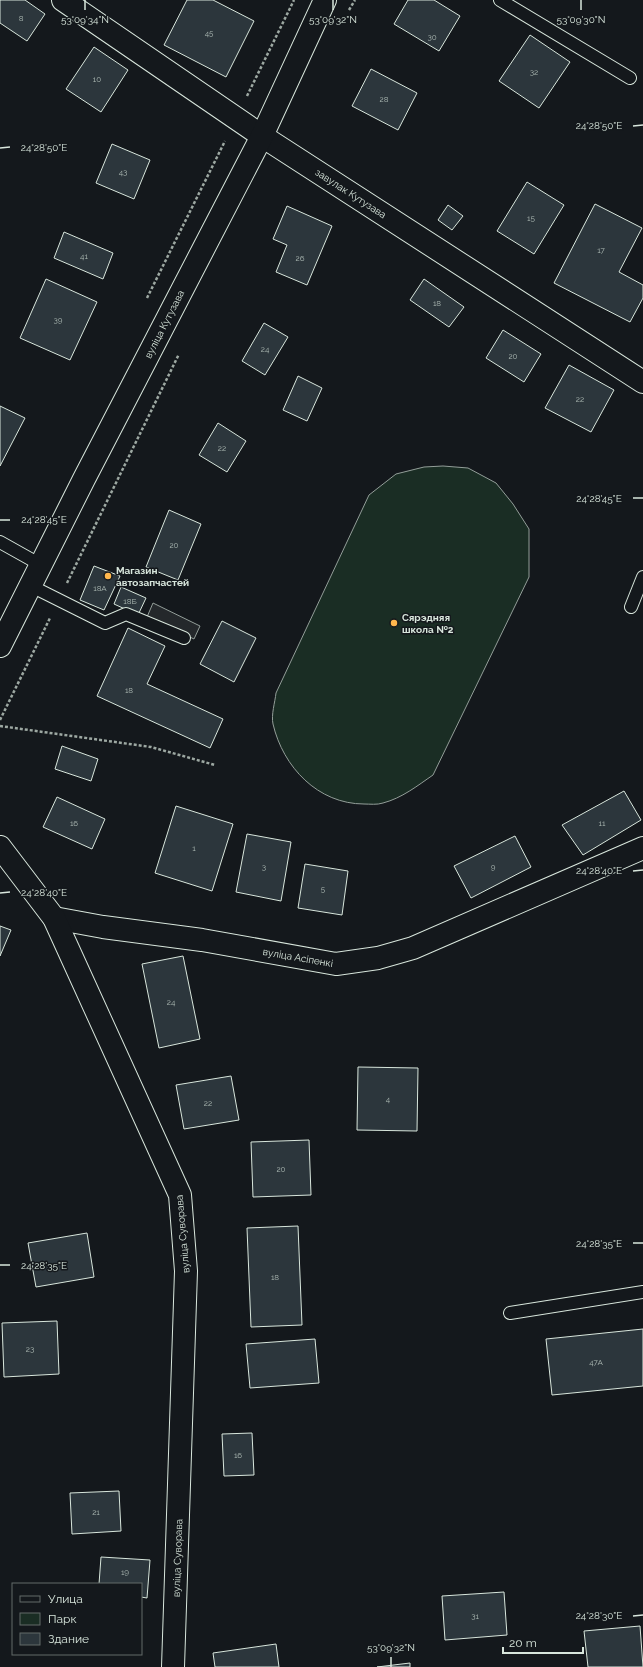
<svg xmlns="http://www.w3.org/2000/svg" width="643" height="1667" font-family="Raleway,sans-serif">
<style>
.green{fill:#1a2d24;stroke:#939e99}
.parking{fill:#24282b;stroke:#939e99}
.building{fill:#2c363c;stroke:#d8e6dc}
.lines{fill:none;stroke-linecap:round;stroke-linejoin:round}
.lane-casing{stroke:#d8e6dc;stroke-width:14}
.street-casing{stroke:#d8e6dc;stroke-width:24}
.secondary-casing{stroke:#d8e6dc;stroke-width:24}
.path{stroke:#9da8a2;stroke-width:2.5;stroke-dasharray:3 2;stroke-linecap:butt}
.lane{stroke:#14181c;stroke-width:12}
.street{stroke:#14181c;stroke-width:22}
.secondary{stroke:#14181c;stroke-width:22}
.ticks{fill:none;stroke:#d8e6dc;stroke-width:1.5}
.poi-dot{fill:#ffb74d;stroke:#14181c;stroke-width:1.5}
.labels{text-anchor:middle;stroke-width:3;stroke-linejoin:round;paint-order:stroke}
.number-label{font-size:8px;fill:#adbab4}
.street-label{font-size:10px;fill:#d8e6dc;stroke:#14181c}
.poi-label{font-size:10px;font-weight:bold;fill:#d8e6dc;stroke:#14181c;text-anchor:start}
.ticks-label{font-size:10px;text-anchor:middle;fill:#d8e6dc;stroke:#14181c;stroke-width:3;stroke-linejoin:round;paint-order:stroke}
</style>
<rect width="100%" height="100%" fill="#14181c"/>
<!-- green -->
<path class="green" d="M443,466L468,468L496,483L513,504L529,529V577L433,775C417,786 402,798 383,803C377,805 370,804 364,804C318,804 283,767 273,724C271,715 275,702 276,693L369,495L396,474L424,467Z"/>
<!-- parking -->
<polygon class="parking" points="153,603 200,626 194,639 147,617"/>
<!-- building -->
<g class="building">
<polygon points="0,0 25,0 45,14 27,41 0,23"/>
<polygon points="187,0 213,0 254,21 226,77 164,45"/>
<polygon points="408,0 434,0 460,16 439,51 394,24"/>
<polygon points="530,35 570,62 539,108 499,81"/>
<polygon points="94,47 128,70 101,112 66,89"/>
<polygon points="371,69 417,93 398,130 352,106"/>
<polygon points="112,144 150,160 134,199 96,183"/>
<polygon points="527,182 564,205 534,254 497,231"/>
<polygon points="595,204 642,228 619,272 643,285 643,298 630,322 554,283"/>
<polygon points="448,205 463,216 452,230 438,220"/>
<polygon points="287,206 332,226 307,285 276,272 287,245 273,239"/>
<polygon points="64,232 113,253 103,279 54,258"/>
<polygon points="46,279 97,302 70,360 20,338"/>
<polygon points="424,279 464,307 449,327 410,300"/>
<polygon points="264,323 288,337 265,375 242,361"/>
<polygon points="503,330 541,354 524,382 486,358"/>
<polygon points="569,365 614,390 591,432 545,408"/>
<polygon points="298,376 322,388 307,421 283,410"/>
<polygon points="0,406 25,418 0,466"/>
<polygon points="218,423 246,441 227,472 199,455"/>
<polygon points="169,510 201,524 178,580 146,567"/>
<polygon points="94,566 120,576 104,610 80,600"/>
<polygon points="121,587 146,598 138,615 114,604"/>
<polygon points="222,621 256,638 234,682 200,664"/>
<polygon points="128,628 165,646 147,684 223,719 210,748 97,696"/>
<polygon points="62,746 98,759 91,781 55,769"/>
<polygon points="624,791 641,820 583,855 562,825"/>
<polygon points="57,797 105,819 92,849 43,827"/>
<polygon points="176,806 233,824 212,891 155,873"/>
<polygon points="247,834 291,842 281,901 236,892"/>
<polygon points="515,836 531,867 471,898 454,866"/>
<polygon points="305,864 348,871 342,915 298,908"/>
<polygon points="0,926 11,930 0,956"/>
<polygon points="183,956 200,1039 159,1048 142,964"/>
<polygon points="358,1067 418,1068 417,1131 357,1130"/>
<polygon points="231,1076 239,1120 184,1129 176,1085"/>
<polygon points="309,1140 311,1195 253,1197 251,1142"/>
<polygon points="298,1226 302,1325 251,1327 247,1228"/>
<polygon points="87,1233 94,1277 36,1287 28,1243"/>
<polygon points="57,1321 59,1374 4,1377 2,1323"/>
<polygon points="643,1329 643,1386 552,1395 546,1339"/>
<polygon points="315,1339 319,1383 250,1388 246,1344"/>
<polygon points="252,1433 254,1475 224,1476 222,1434"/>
<polygon points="119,1491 121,1531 72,1534 70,1493"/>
<polygon points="101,1557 150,1560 147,1598 141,1597 141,1584 99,1584"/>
<polygon points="504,1592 507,1635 445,1640 442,1596"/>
<polygon points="640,1626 643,1667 588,1667 584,1631"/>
<polygon points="276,1644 279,1667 215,1667 213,1653"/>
<polygon points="410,1663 410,1667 377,1667"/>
</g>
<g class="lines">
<!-- lane casing -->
<g class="lane-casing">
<g id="lane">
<polyline points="500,0 630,78"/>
<polyline points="0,542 41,565"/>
<polyline points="31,586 105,623 126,614 184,638"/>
<polyline points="631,607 643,577"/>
<polyline points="510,1313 643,1292"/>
</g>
</g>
<!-- street casing -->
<g class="street-casing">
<g id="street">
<polyline points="63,0 262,136 643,382"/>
<polyline points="54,918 103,927 202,940 336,964 378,958 413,948 643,848"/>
</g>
</g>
<!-- secondary casing -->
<g class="secondary-casing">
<g id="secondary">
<polyline points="0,646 84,479 262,136 325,0"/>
<polyline points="0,847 54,918 180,1195 186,1271 173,1667"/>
</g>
</g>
<!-- path -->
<g class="path">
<polyline points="349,10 355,0"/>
<polyline points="247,96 294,0"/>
<polyline points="147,298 225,141"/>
<polyline points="67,583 179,354"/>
<polyline points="0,720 50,618"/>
<polyline points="0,726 151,747 215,765"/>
</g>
<!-- lane -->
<use href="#lane" class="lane"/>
<!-- street -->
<use href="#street" class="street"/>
<!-- secondary -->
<use href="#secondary" class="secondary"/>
</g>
<!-- ticks -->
<path class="ticks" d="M85,0V10M333,0V10M581,0V10M633,126L643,125M0,148L10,147M633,498H643M0,520H10M633,871L643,870M0,893L10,892M633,1243H643M0,1265H10M633,1616L643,1615M391,1657V1667"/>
<!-- markers -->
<g class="poi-dot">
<circle cx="108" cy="576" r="4"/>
<circle cx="394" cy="623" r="4"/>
</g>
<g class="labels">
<!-- number labels -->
<g class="number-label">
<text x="21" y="21">8</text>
<text x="209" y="36">45</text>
<text x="432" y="40">30</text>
<text x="534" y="75">32</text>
<text x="97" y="82">10</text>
<text x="384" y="102">28</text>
<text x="123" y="175">43</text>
<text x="531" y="221">15</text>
<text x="601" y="253">17</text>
<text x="84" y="259">41</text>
<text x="300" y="261">26</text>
<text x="437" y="306">18</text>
<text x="58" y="323">39</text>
<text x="265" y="352">24</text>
<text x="513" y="359">20</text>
<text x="580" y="402">22</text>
<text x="222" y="451">22</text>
<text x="174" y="548">20</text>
<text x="100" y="591">18А</text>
<text x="130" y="604">18Б</text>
<text x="129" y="693">18</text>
<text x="74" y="826">16</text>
<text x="602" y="826">11</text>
<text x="194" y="851">1</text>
<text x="264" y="870">3</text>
<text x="493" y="870">9</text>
<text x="323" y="892">5</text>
<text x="171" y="1005">24</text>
<text x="388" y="1102">4</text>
<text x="208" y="1106">22</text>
<text x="281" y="1172">20</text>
<text x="275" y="1280">18</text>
<text x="30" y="1352">23</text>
<text x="596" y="1365">47А</text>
<text x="238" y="1458">16</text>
<text x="96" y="1515">21</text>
<text x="125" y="1575">19</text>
<text x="475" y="1619">31</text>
</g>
<!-- street labels -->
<g class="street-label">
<text transform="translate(351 193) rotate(33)" y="4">завулак Кутузава</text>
<text transform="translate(164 324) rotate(-63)" y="4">вуліца Кутузава</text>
<text transform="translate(298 957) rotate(10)" y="4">вуліца Асіпенкі</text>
<text transform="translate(182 1234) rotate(-95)" y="4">вуліца Суворава</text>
<text transform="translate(177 1558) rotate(-88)" y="4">вуліца Суворава</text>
</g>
<!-- poi labels -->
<g class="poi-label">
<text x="116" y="574">Магазин<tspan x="116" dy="12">автозапчастей</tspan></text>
<text x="402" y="621">Сярэдняя<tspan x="402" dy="12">школа №2</tspan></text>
</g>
</g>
<g class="ticks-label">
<text x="85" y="23">53°09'34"N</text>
<text x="333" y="23">53°09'32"N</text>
<text x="581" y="23">53°09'30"N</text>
<text x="599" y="129">24°28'50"E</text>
<text x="44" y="151">24°28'50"E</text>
<text x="599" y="502">24°28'45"E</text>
<text x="44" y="523">24°28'45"E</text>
<text x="599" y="874">24°28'40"E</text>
<text x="44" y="896">24°28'40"E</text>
<text x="599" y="1247">24°28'35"E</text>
<text x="44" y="1269">24°28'35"E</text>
<text x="599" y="1619">24°28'30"E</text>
<text x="391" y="1651">53°09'32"N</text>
</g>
<!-- legend -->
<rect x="12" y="1583" width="130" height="72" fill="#14181c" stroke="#626a69"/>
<rect x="20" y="1596" width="20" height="6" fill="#14181c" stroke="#626a69"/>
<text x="48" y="1603" font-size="12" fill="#d8e6dc">Улица</text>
<rect x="20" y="1613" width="20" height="12" fill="#1a2d24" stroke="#626a69"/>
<text x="48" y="1623" font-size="12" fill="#d8e6dc">Парк</text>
<rect x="20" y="1633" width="20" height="12" fill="#2c363c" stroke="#626a69"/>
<text x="48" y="1643" font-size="12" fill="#d8e6dc">Здание</text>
<!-- scale -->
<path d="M503 1647v6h80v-6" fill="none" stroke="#d8e6dc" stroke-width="2"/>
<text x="509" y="1647" font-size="12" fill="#d8e6dc" stroke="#14181c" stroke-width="3" paint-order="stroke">20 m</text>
</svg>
